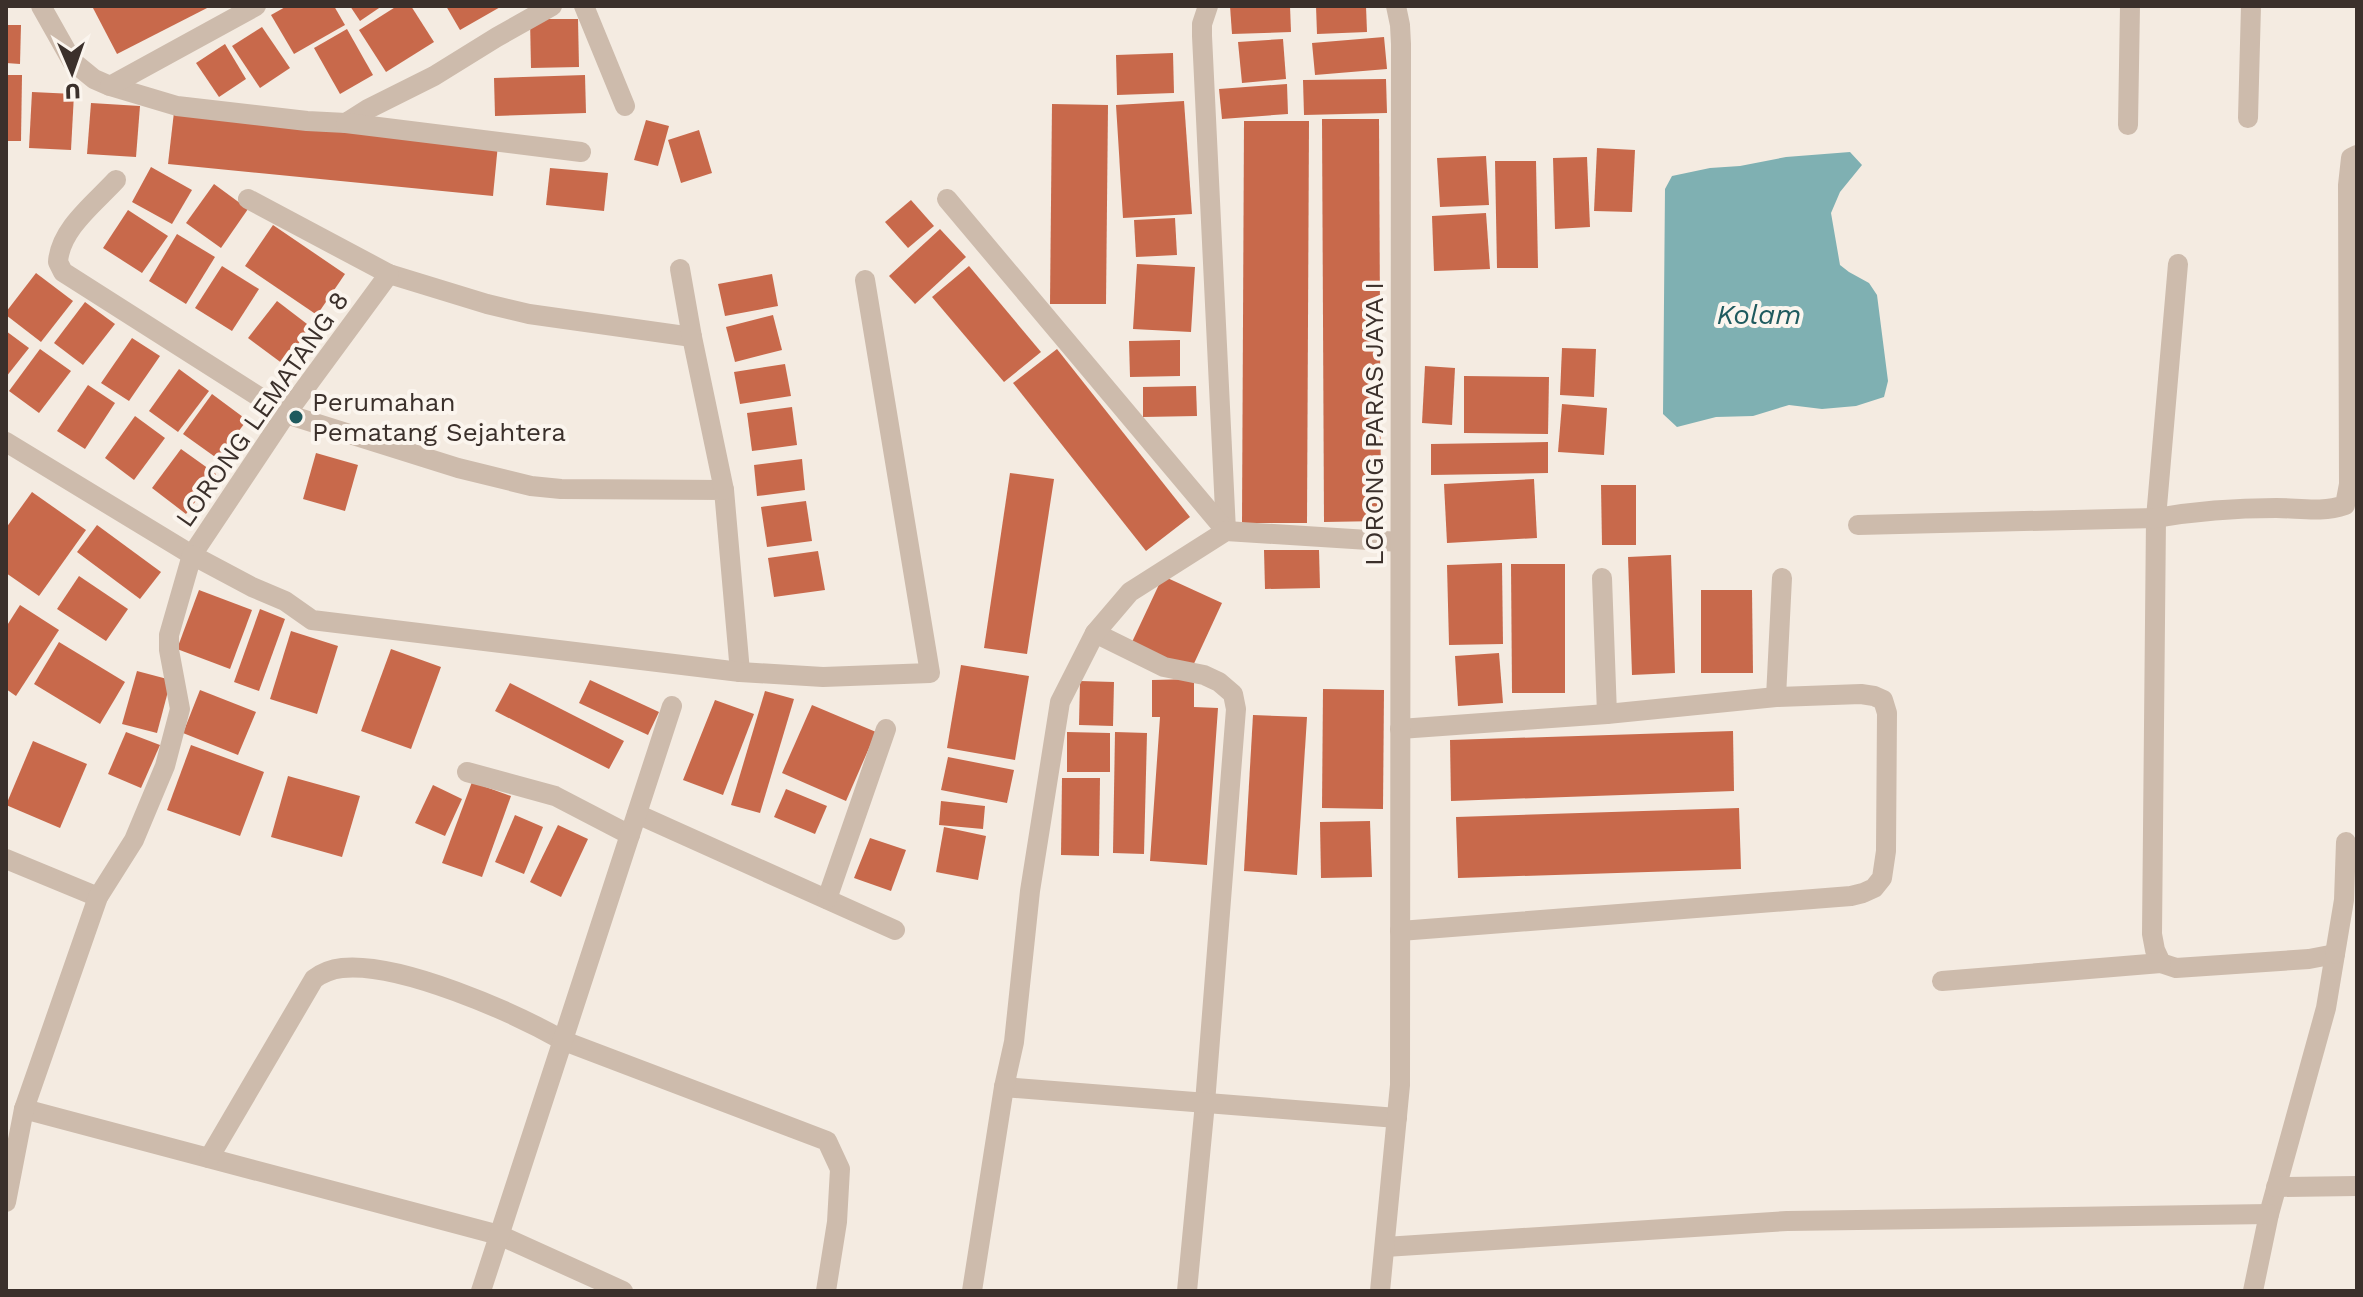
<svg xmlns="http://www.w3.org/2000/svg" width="2363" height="1297" font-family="'Work Sans',sans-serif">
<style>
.water{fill:#7fb0b2}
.building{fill:#c8694b}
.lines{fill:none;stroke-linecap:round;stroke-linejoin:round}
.minor{stroke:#cdbbac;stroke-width:20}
.poi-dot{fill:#1f5a5e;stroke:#fbf5ee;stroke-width:3}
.labels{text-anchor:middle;stroke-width:8;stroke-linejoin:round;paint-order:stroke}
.poi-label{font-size:26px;fill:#3b302b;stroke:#fbf5ee;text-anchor:start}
.street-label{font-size:26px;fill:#3b302b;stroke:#fbf5ee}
.water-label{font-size:28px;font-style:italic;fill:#1f5a5e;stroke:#fbf5ee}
</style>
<rect width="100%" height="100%" fill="#f4ebe1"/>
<!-- water -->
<polygon class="water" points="1850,152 1862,165 1840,192 1831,213 1840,265 1849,272 1869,283 1877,295 1888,381 1884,397 1856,406 1822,409 1789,405 1753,416 1716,417 1677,427 1663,414 1665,189 1672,176 1710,168 1740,166 1786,157"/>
<!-- building -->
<g class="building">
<polygon points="97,6 211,6 117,54 93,8"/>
<polygon points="287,6 334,6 345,25 294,54 271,15"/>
<polygon points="350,6 382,6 360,21"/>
<polygon points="397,6 411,6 434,42 386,72 359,30"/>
<polygon points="446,6 502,6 460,30"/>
<polygon points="1230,6 1290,6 1291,32 1232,34"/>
<polygon points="1316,6 1366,6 1367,32 1317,34"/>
<polygon points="530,19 578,19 579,67 531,68"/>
<polygon points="6,25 21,25 20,64 6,63"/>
<polygon points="262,27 290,68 260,88 232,46"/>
<polygon points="347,29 373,75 340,94 314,48"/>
<polygon points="1384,37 1387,69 1315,75 1312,43"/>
<polygon points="1283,39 1286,79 1242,83 1238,42"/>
<polygon points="225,44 246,79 219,97 196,63"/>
<polygon points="1173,53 1174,93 1117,95 1116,55"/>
<polygon points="6,75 22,75 21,141 6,141"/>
<polygon points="585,75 586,113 495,116 494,78"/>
<polygon points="1386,79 1387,113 1304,115 1303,80"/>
<polygon points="1287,84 1288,114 1222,119 1219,89"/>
<polygon points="32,92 74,94 71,150 29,148"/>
<polygon points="1184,101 1192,214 1123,218 1116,105"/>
<polygon points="91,103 140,106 136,157 87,154"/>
<polygon points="1052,104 1108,105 1106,304 1050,304"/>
<polygon points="174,112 498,144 493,196 168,164"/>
<polygon points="1322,119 1379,119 1381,521 1324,522"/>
<polygon points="646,120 669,126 658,166 634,160"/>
<polygon points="1244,121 1309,121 1307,523 1242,523"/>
<polygon points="699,130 712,173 681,183 668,140"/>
<polygon points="1597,148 1635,150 1632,212 1594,211"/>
<polygon points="1486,156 1489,205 1440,207 1437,158"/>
<polygon points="1587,157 1590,227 1555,229 1553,158"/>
<polygon points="1495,161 1536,161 1538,268 1497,268"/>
<polygon points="151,167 192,190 172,224 132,202"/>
<polygon points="550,168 608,173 604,211 546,205"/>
<polygon points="214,184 248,209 221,248 186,223"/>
<polygon points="911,200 934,226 908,248 885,222"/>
<polygon points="128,210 168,236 142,273 103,248"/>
<polygon points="1486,213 1490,269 1434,271 1432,216"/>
<polygon points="1175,218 1177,255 1136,257 1134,220"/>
<polygon points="273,225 345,274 317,315 245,266"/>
<polygon points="940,229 966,257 915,304 889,276"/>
<polygon points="177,234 215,257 186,304 149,281"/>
<polygon points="1137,264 1195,267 1191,332 1133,329"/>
<polygon points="222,266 259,289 232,331 195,308"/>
<polygon points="969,266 1041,352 1004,382 932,297"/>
<polygon points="36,273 73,301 41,342 6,315 6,312"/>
<polygon points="772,274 778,306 725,316 718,284"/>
<polygon points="277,301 311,327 283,364 248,338"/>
<polygon points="85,302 115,324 83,365 54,343"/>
<polygon points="773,315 782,350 735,362 726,327"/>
<polygon points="6,331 29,348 6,377"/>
<polygon points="132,338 160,356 129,401 101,383"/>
<polygon points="1180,340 1180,376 1130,377 1129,341"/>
<polygon points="1562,348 1596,349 1594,397 1560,395"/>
<polygon points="40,349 71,371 39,413 9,391"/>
<polygon points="1057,349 1190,517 1146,551 1013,383"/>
<polygon points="785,364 791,396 740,404 734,372"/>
<polygon points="1425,366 1455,368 1452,425 1422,423"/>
<polygon points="179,369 209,391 178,432 149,411"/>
<polygon points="1464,376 1549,377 1548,434 1464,433"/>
<polygon points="88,385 115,403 85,449 57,431"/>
<polygon points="1196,386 1197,416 1143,417 1143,387"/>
<polygon points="212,394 247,420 218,459 183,434"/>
<polygon points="1562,404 1607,408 1604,455 1558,452"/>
<polygon points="792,407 797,445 752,451 747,413"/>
<polygon points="135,416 165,438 134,480 105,458"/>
<polygon points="1548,442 1548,473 1431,475 1431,444"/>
<polygon points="181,449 216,474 186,514 152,488"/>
<polygon points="316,453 358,465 345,511 303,499"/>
<polygon points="802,459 805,490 757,496 754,465"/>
<polygon points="1010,473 1054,479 1027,654 984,648"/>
<polygon points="1534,479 1537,538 1447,543 1444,484"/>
<polygon points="1601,485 1636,485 1636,545 1602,545"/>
<polygon points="32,492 86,530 39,596 6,573 6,528"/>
<polygon points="806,501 812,541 767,547 761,507"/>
<polygon points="97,525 161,572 140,599 77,552"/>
<polygon points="1264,550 1319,550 1320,588 1265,589"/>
<polygon points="818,551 825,590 774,597 768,558"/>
<polygon points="1671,555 1675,673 1632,675 1628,557"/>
<polygon points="1502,563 1503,644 1449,645 1447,565"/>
<polygon points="1511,564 1565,564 1565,693 1512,693"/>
<polygon points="79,576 128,609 106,641 57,609"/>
<polygon points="1163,576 1222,603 1191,670 1132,642"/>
<polygon points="199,590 252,610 230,669 177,649"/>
<polygon points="1701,590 1752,590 1753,673 1701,673"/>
<polygon points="20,605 59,630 16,696 6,689 6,627"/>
<polygon points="260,609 285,619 259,691 234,682"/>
<polygon points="291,631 338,646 317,714 270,699"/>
<polygon points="59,642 125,682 100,724 34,684"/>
<polygon points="391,649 441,667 411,749 361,731"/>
<polygon points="1499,653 1503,703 1458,706 1455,656"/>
<polygon points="961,665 1029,676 1015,760 947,748"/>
<polygon points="137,671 171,680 157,733 122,724"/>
<polygon points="1194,679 1194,707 1218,708 1207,865 1150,861 1160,717 1152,717 1152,680"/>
<polygon points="590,680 659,712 648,735 579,703"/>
<polygon points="1080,681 1114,682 1113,726 1079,725"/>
<polygon points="510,683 624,741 609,769 495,711"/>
<polygon points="1323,689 1384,690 1383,809 1322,808"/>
<polygon points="200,690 256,712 238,755 183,733"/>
<polygon points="765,691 794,699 760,813 731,805"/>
<polygon points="715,700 754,714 723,795 683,780"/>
<polygon points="812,705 876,732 846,801 782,773"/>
<polygon points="1253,715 1307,717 1297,875 1244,871"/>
<polygon points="1733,731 1734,791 1451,801 1450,740"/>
<polygon points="126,732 160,745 141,788 108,774"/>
<polygon points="1067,732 1110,733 1110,772 1067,772"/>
<polygon points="1115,732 1147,733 1144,854 1113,853"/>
<polygon points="33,741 87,764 60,828 6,805"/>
<polygon points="191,745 264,772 240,836 167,810"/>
<polygon points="948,757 1014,770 1007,803 941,790"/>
<polygon points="288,776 360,796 342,857 271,837"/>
<polygon points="1062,778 1100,778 1099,856 1061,855"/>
<polygon points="472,782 511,796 482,877 442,863"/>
<polygon points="433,785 462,799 445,836 415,823"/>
<polygon points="786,789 827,806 815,834 774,817"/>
<polygon points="941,801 985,806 983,829 939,825"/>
<polygon points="1739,808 1741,869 1458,878 1456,817"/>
<polygon points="515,815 543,827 524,874 495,862"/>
<polygon points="1370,821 1372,877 1321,878 1320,822"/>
<polygon points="558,825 588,839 561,897 530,882"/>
<polygon points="944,827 986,836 978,880 936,872"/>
<polygon points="870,838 906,850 891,891 854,878"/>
</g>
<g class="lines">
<!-- minor -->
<g class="minor">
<polyline points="41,6 72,61 94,79 110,86 177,106 307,121 346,123 368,109 434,76 497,37 552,6"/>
<polyline points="584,6 625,106"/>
<polyline points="1208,6 1202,24 1202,36 1226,531"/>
<polyline points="110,86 256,6"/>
<polyline points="2248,118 2251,6"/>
<polyline points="346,123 581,152"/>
<polyline points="2128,125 2130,6"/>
<path d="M116,180C95,203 60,229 58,262L63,272L286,414L458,468L531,486L561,489L724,490L740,672"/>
<polyline points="248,199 389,274 487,304 529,314 692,337"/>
<polyline points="947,199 1226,531"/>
<polyline points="2178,264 2156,518 2152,934 2155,950 2161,963 2176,968 2309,959 2335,954 2326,1008 2269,1214 2253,1291"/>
<polyline points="680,269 692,337 724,490"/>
<polyline points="6,442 192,555 286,414 389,274"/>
<path d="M1858,525L2156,518C2196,511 2235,508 2276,508C2299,508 2322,513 2345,505L2349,484L2348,185L2351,158L2357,155"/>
<polyline points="1602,578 1607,714"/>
<polyline points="1095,633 1164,667 1204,675 1219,682 1233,694 1236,709 1205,1103 1187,1291"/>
<polyline points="1400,729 1607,714 1776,697"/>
<polyline points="467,772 555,796 630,835"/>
<polyline points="637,814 895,930"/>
<polyline points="6,859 98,897"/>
<polyline points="827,899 886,729"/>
<polyline points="1400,931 1851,896 1863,893 1874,888 1882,878 1886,851 1887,713 1883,700 1874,696 1861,694 1776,697 1782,578"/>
<polyline points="2335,954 2344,900 2346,842"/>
<polyline points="1942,981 2161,963"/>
<polyline points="1004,1087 1397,1118"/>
<polyline points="24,1109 499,1235 623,1291"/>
<path d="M209,1158L314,979C322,973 332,969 342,968C400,962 513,1012 564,1041L827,1141L840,1169L837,1222L826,1291"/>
<polyline points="2276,1187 2357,1186"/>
<polyline points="6,1202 24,1109 98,897 134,840 165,766 180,709 169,650 169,635 192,555 252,587 285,601 312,620 740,672 823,677 930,673 865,280"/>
<polyline points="1385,1247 1787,1221 2269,1214"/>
<polyline points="481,1291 672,706"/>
<polyline points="972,1291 1004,1087 1014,1042 1030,891 1060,702 1095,633 1130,592 1226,531 1400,542"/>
<polyline points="1380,1291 1400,1085 1401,44 1400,25 1396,6"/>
</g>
</g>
<!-- markers -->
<circle class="poi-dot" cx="296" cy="417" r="8"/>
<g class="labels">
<!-- poi labels -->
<g class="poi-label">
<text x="312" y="411">Perumahan<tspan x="312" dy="30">Pematang Sejahtera</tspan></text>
</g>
<!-- street labels -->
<g class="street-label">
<text transform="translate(262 409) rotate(-55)" y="9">LORONG LEMATANG 8</text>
<text transform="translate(1374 424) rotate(-90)" y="9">LORONG PARAS JAYA I</text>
</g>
<!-- water labels -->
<g class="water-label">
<text x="1759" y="324">Kolam</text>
</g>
</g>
<!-- border -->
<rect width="2363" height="1297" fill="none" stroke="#3b302b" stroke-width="16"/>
<!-- north arrow -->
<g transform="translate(72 72) rotate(178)" stroke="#fbf5ee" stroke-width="6" paint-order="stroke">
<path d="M0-6L14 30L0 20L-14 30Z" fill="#3b302b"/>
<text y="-12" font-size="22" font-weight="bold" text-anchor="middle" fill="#3b302b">U</text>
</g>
</svg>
